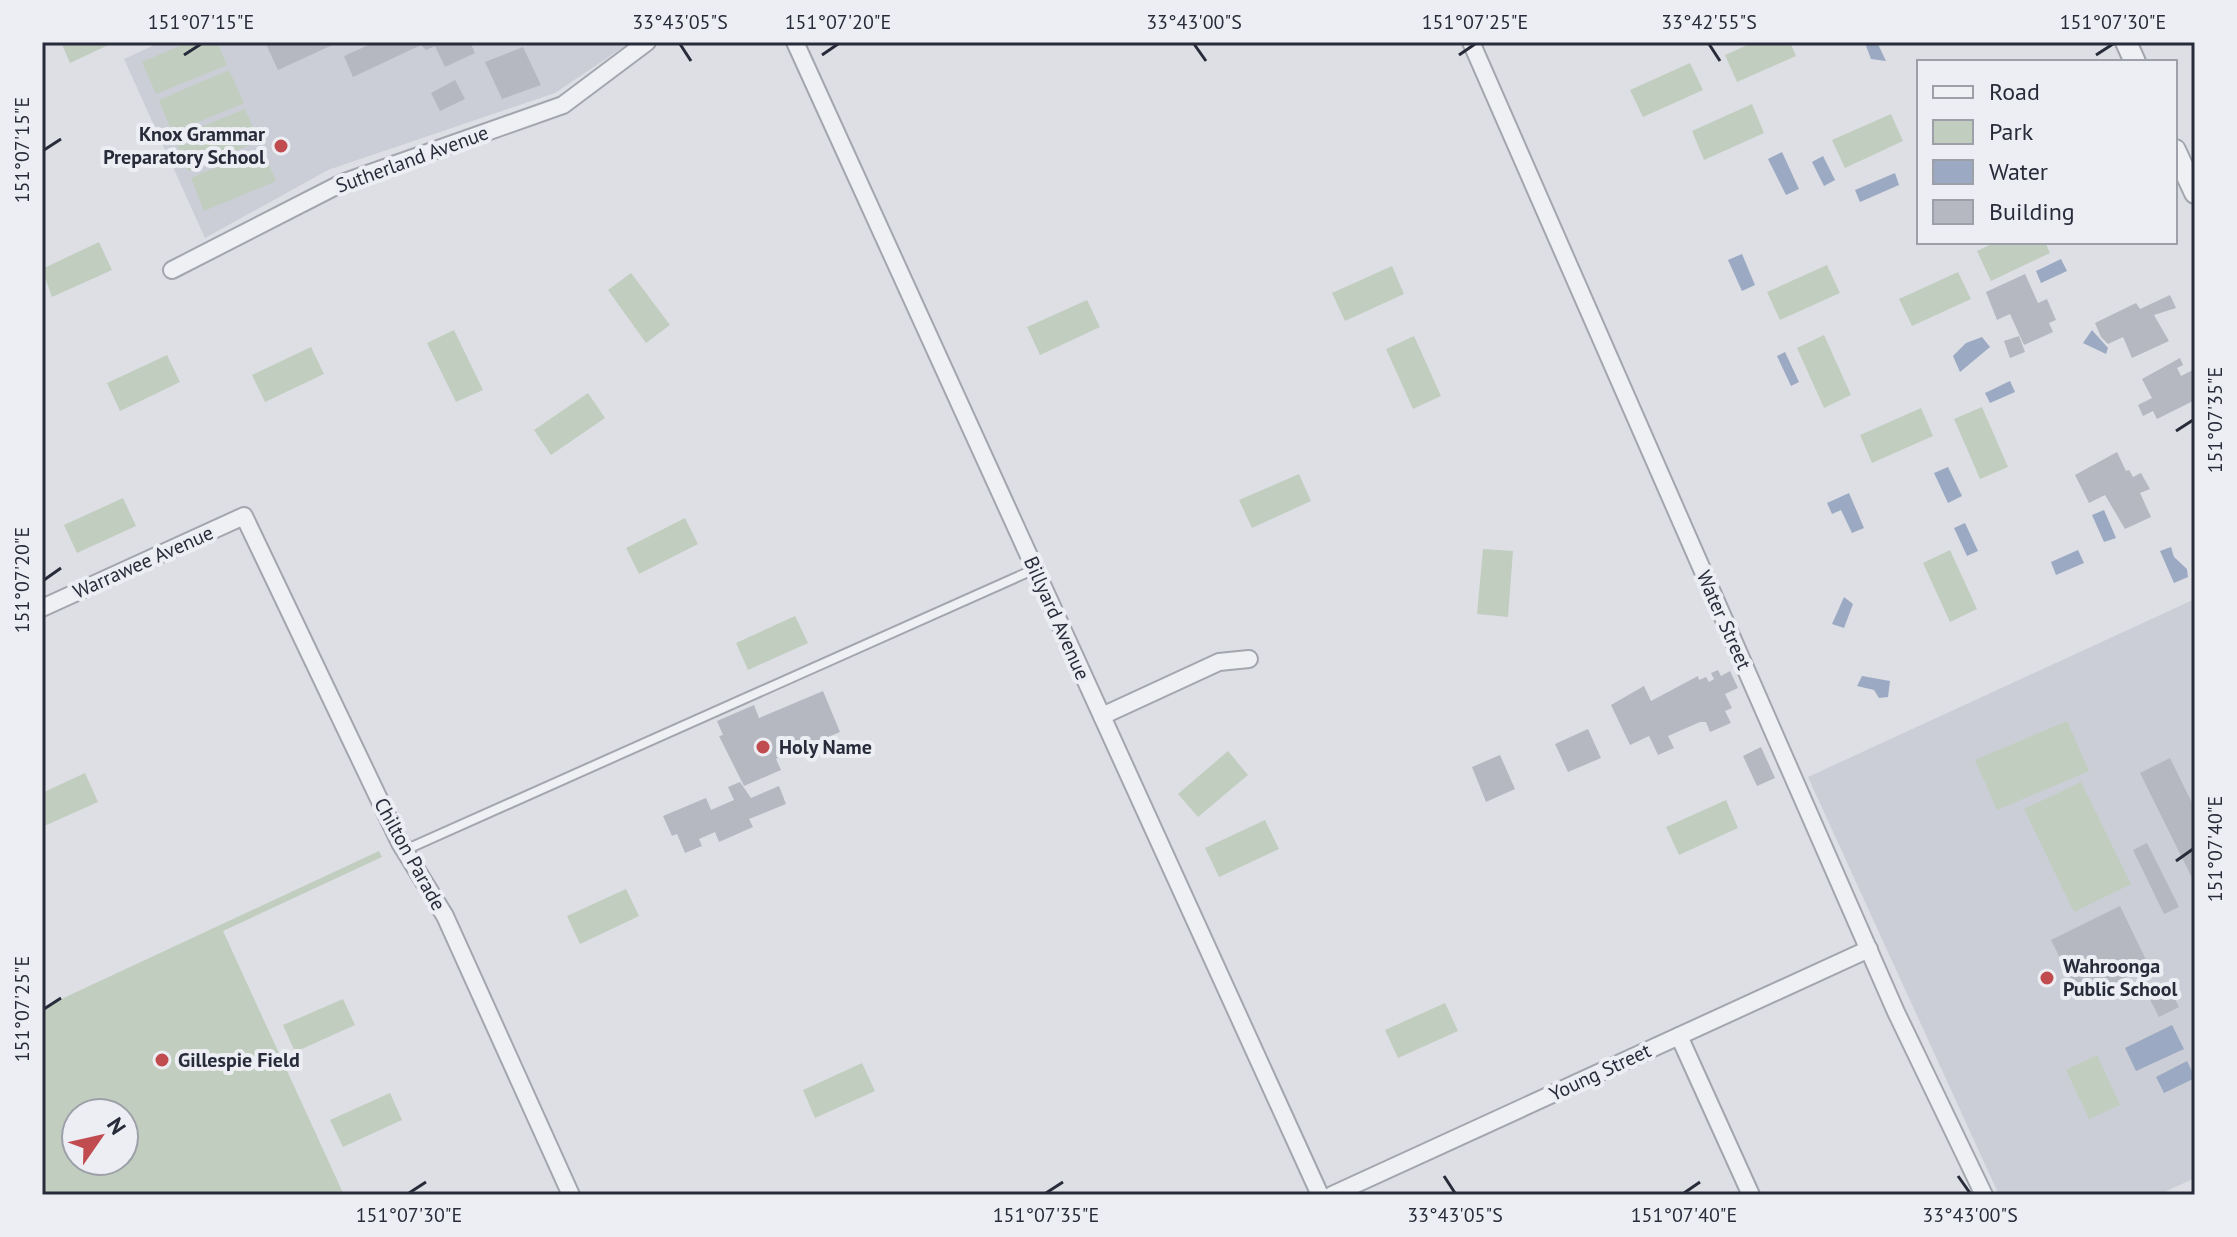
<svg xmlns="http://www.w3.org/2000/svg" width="2237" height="1237" font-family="'PT Sans',sans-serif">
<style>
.built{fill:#cbced6}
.green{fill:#c1cebf;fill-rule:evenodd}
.water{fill:#9ba9c2}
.building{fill:#b5b8c1}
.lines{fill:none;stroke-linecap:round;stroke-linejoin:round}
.service-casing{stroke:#a3a6ae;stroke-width:12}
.minor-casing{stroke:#a3a6ae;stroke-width:20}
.tertiary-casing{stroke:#a3a6ae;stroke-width:24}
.service{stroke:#eff0f4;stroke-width:8}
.minor{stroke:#eff0f4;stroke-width:16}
.tertiary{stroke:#eff0f4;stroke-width:20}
.ticks{fill:none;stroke:#282c3a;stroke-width:3}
.poi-dot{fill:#c04c50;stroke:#eceef3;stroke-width:3}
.labels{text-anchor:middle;stroke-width:8;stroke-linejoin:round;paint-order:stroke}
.poi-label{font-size:20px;font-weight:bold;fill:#282c3a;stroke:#eceef3;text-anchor:start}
.street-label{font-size:20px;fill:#282c3a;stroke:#eceef3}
.neatline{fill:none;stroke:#282c3a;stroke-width:3}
.ticks-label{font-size:20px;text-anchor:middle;fill:#282c3a}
</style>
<rect width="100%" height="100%" fill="#dddfe5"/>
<!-- built -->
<g class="built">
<polygon points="161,42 631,42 555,93 328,170 205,238 124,59"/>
<polygon points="2195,599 2195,1178 2158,1195 1999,1195 1808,777"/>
</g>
<!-- green -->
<g class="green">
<polygon points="61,42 115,42 70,63"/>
<polygon points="189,42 217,42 227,65 156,94 142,62"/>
<polygon points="1754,42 1790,42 1796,56 1737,82 1725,55"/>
<polygon points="1690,63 1703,90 1643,117 1630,90"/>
<polygon points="229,70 244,103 172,133 159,100"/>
<polygon points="1752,104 1764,133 1704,160 1692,131"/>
<polygon points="245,109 259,141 188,171 174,138"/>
<polygon points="1891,114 1903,141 1845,168 1832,140"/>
<polygon points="262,148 276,181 204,211 191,178"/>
<polygon points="99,242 112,270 52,297 42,269"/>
<polygon points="1996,242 2045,242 2050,253 1991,281 1977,251"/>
<polygon points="1827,265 1840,293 1780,320 1767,292"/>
<polygon points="1392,266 1404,294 1345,321 1332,293"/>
<polygon points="1958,272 1971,299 1912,326 1899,299"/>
<polygon points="631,273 670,325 646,343 608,290"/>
<polygon points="1087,300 1100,327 1040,355 1027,327"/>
<polygon points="454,330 483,390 456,402 427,343"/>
<polygon points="1824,335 1851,395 1824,408 1797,348"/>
<polygon points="1414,336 1441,396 1413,409 1386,349"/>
<polygon points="311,347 324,374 265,402 252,375"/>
<polygon points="167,355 180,382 120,411 107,383"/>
<polygon points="588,393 605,418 551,455 534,430"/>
<polygon points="1982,407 2008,467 1980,479 1954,419"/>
<polygon points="1921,408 1933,436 1872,463 1860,435"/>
<polygon points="1299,474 1311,501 1252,528 1239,500"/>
<polygon points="123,498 136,526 77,553 64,525"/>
<polygon points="685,518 698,544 639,574 626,548"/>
<polygon points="1483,549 1513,551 1508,617 1477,614"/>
<polygon points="1950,550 1977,609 1950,622 1923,563"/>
<polygon points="795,616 808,643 748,670 736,643"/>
<polygon points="2067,721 2089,771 1997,810 1975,760"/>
<polygon points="1228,751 1248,775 1198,817 1178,794"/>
<polygon points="85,773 98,802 42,827 42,793"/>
<polygon points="2081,782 2131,884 2074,912 2024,809"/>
<polygon points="1726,800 1738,828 1679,855 1666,827"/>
<polygon points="1265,820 1279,849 1219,877 1205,848"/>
<path d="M379,851L382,857L223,931L344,1195H42V1008ZM76,1113H124V1161H76Z"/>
<polygon points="626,889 639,916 580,944 567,916"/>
<polygon points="343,999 355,1025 295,1052 283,1025"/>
<polygon points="1445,1003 1458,1031 1398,1058 1385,1030"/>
<polygon points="2097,1055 2120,1105 2089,1119 2066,1070"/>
<polygon points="862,1063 875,1091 815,1118 803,1090"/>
<polygon points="390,1093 402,1120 343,1147 330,1120"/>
</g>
<!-- water -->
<g class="water">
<polygon points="1877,42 1886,61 1871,59 1865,43"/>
<polygon points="1782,152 1799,189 1786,195 1768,159"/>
<polygon points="1823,156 1835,180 1824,186 1812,162"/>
<polygon points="1895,173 1899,185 1860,202 1855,190"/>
<polygon points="1742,254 1755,285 1742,291 1728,260"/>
<polygon points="2061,259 2067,271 2041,283 2036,271"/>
<polygon points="2092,330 2108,348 2106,354 2083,343"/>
<polygon points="1982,337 1990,347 1960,372 1953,356 1966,343"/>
<polygon points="1785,352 1799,382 1791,386 1777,356"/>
<polygon points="2010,381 2015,392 1990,403 1985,393"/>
<polygon points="1948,467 1962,496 1948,503 1934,473"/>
<polygon points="1849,493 1864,528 1852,533 1841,510 1832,514 1827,503"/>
<polygon points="2104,510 2116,538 2104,542 2092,515"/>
<polygon points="1965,523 1978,551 1967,556 1954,528"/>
<polygon points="2171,547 2174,557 2187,569 2188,577 2174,583 2160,551"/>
<polygon points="2078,550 2084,563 2056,575 2051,562"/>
<polygon points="1844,597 1853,604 1844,628 1832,624"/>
<polygon points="1862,676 1890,681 1888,697 1879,698 1874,690 1857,686"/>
<polygon points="2172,1025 2184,1049 2136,1071 2125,1048"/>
<polygon points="2187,1061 2195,1078 2164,1093 2156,1077"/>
</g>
<!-- building -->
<g class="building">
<polygon points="265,42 339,42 278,70"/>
<polygon points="375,42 470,42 475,53 445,67 435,46 426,50 421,45 353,77 344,56"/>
<polygon points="523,47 541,85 502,99 485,62"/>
<polygon points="455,80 465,99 440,111 431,93"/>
<polygon points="2025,274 2038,303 2047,299 2056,320 2049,323 2053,332 2024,345 2010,314 1997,320 1986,292"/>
<polygon points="2170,295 2176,308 2154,315 2169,341 2132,358 2123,337 2108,344 2101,337 2095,323 2136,303 2140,309"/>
<polygon points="2019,336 2025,352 2010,358 2004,341"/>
<polygon points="2180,358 2183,365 2177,368 2181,376 2195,369 2195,400 2157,419 2153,411 2143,416 2138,405 2152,398 2142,379"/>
<polygon points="2117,452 2126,471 2129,470 2133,477 2141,473 2150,489 2140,493 2151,517 2125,529 2105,495 2089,503 2075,475"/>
<polygon points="1718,670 1721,676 1730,671 1738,688 1725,694 1732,708 1725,711 1731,723 1710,732 1706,722 1700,722 1668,736 1674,748 1658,755 1649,736 1630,745 1611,705 1644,686 1651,701 1698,676 1699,680 1706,677 1709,682 1714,679 1711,673"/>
<polygon points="823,691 840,732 776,759 781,770 744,786 719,736 723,735 717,721 754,705 759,718"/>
<polygon points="1588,729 1601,758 1568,772 1555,744"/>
<polygon points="1761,747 1775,778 1757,786 1743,756"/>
<polygon points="1500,755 1515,789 1486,802 1472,767"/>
<polygon points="2170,758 2195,809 2195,884 2140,773"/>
<polygon points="740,782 751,798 779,786 786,804 749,819 753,827 719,842 715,832 699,839 702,846 685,853 677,834 672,836 663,816 706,798 711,810 734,800 728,787"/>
<polygon points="2147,843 2179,907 2164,914 2133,850"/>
<polygon points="2120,906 2149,966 2081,1000 2051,940"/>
<polygon points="2166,982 2179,1007 2159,1017 2146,992"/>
</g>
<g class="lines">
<!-- service casing -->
<g class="service-casing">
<polyline id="service" points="405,850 1035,569"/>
</g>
<!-- minor casing -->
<g class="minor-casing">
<g id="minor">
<polyline points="795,42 1320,1195"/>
<polyline points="1471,42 1896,1012 1984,1195"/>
<polyline points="172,270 342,183 563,105 647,42"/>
<polyline points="42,608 244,516 400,843 445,916 571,1195"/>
<polyline points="1102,716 1219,662 1249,659"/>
<polyline points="1679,1036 1751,1195"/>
<polyline points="1332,1195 1869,949"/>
</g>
</g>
<!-- tertiary casing -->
<g class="tertiary-casing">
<g id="tertiary">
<polyline points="2126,42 2135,62"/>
<polyline points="2175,150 2195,193"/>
</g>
</g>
<!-- service -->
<use href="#service" class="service"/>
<!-- minor -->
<use href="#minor" class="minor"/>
<!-- tertiary -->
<use href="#tertiary" class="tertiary"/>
</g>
<!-- ticks -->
<path class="ticks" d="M680,44L691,61M1194,44L1206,61M1709,44L1720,61M184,55L201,44M822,55L838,44M1459,55L1475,44M2096,55L2113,44M44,150L61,139M2176,431L2193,420M44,580L61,568M2176,861L2193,849M44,1009L61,998M1444,1176L1455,1193M1958,1176L1970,1193M409,1193L426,1182M1046,1193L1063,1182M1684,1193L1700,1182"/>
<!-- markers -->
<g class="poi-dot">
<circle cx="281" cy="146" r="8"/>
<circle cx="763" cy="747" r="8"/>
<circle cx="2047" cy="978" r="8"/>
<circle cx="162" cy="1060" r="8"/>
</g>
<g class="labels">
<!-- poi labels -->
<g class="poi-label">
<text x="265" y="141" text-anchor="end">Knox Grammar<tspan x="265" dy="23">Preparatory School</tspan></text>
<text x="779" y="754">Holy Name</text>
<text x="2063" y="973">Wahroonga<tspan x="2063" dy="23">Public School</tspan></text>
<text x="178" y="1067">Gillespie Field</text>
</g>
<!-- street labels -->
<g class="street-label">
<text transform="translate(412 159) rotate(-20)" y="7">Sutherland Avenue</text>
<text transform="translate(143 562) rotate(-24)" y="7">Warrawee Avenue</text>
<text transform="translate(1057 618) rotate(66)" y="7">Billyard Avenue</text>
<text transform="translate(1724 620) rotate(66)" y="7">Water Street</text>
<text transform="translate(410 854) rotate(61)" y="7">Chilton Parade</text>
<text transform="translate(1600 1072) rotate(-25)" y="7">Young Street</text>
</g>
</g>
<!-- border -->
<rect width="2237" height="1237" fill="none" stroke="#eceef3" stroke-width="88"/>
<!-- legend -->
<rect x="1917" y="60" width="260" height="184" fill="#eceef3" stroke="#9ea0a9" stroke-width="2"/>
<rect x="1933" y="86" width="40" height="12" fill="#eff0f4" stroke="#9ea0a9" stroke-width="2"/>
<text x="1989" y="100" font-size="24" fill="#282c3a">Road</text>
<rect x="1933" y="120" width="40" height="24" fill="#c1cebf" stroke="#9ea0a9" stroke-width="2"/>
<text x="1989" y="140" font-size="24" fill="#282c3a">Park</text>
<rect x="1933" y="160" width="40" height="24" fill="#9ba9c2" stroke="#9ea0a9" stroke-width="2"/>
<text x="1989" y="180" font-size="24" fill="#282c3a">Water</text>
<rect x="1933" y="200" width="40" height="24" fill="#b5b8c1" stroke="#9ea0a9" stroke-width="2"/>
<text x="1989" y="220" font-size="24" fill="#282c3a">Building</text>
<!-- north arrow -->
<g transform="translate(100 1137) rotate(56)"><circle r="38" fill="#eceef3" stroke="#9ea0a9" stroke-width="2"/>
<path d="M0-6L14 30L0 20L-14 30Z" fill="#c04c50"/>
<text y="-12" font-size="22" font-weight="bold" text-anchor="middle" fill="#282c3a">N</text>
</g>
<rect x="44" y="44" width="2149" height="1149" class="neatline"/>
<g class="ticks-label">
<text x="201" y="29">151°07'15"E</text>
<text x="680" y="29">33°43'05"S</text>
<text x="838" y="29">151°07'20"E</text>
<text x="1194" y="29">33°43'00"S</text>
<text x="1475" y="29">151°07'25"E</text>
<text x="1709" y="29">33°42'55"S</text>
<text x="2113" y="29">151°07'30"E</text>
<text transform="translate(22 150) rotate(-90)" y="7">151°07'15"E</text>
<text transform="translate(2215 420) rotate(-90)" y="7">151°07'35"E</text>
<text transform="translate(22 580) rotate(-90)" y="7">151°07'20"E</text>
<text transform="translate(2215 849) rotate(-90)" y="7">151°07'40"E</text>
<text transform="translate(22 1009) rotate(-90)" y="7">151°07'25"E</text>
<text x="409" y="1222">151°07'30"E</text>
<text x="1046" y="1222">151°07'35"E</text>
<text x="1455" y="1222">33°43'05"S</text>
<text x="1684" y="1222">151°07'40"E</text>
<text x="1970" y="1222">33°43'00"S</text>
</g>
</svg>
